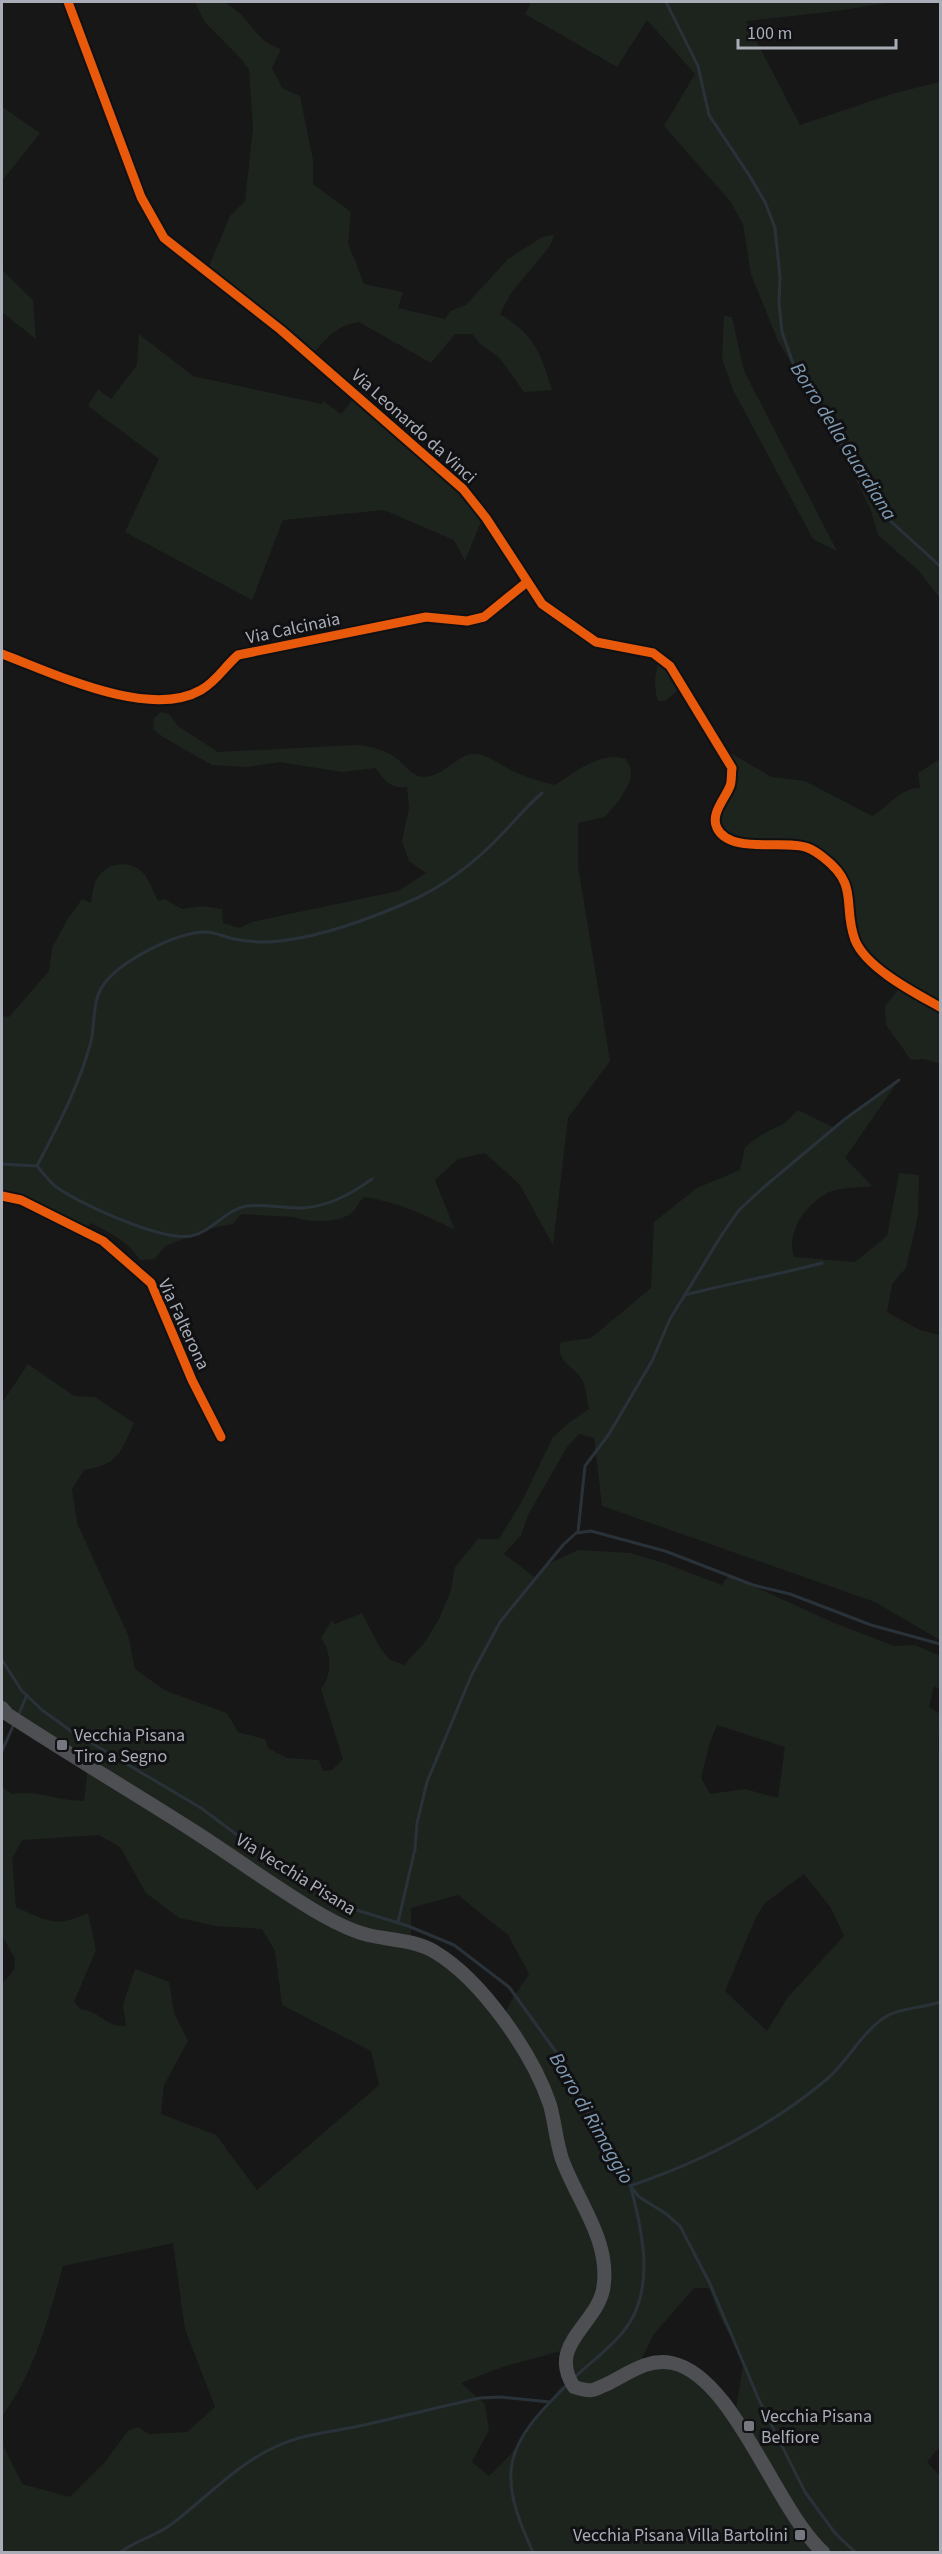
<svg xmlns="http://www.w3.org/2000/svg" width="942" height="2554" font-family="'Source Sans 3',sans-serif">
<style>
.green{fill:#1d241e;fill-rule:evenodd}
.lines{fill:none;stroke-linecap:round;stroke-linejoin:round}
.stream{stroke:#2a3239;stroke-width:3}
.minor{stroke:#4b4c50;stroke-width:10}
.major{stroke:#4d4f52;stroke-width:14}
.cycleway-casing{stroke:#111113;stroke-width:13}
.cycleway{stroke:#e8590c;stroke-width:9}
.poi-dot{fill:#757880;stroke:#111113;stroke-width:2}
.labels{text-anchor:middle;stroke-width:6;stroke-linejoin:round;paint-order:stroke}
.street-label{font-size:18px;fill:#a8adb8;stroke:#111113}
.poi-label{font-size:18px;fill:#a8adb8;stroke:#111113;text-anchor:start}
.water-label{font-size:20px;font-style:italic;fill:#7f9bb3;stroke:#111113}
</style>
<rect width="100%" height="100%" fill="#171717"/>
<!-- green -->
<g class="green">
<path d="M195,2C203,2 216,0 223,2C248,12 255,43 281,49L272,68L282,88L300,96L313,160V184L351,212L348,243L364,284L403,292L398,308L445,319L450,311L466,305L508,259L542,237L554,235L550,246L511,293L500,314C534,334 541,354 552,390L524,392L499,357L480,344L472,334H455L431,363L359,322C336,325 325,340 311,356L207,271L230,216L245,201L253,128L249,70L242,60L204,21Z"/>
<polygon points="531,2 893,2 836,11 746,21 800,125 895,93 940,82 940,598 918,570 878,535 870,508 825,418 778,341 751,274 743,224 730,201 664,126 695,74 647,20 617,67 525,14"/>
<polygon points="2,107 40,133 2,181"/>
<polygon points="2,270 33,300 36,339 2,312"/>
<polygon points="724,316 732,317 744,371 837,551 813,539 733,390 722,358"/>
<polygon points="139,334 193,376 322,404 323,401 341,414 356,395 484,514 465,561 454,540 384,510 283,520 252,600 125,532 159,459 88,406 98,389 111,399 137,365"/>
<path d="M660,657L683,686L665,701H658C653,685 655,673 660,657Z"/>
<path d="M161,712L169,714L178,726L218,752L357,745C372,747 384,749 396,758C403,763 410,773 418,776C440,782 455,755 473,754C486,753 499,764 511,770C524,777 540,781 555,785C576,772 601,750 626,759L631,769L630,781L620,799L605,817L578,823V866L610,1061L568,1118L553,1245L520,1185L485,1153L458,1159L435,1180L455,1230C426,1215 397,1202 365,1197C358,1201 357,1210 350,1214C338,1223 307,1223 294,1217L241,1214L233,1224L212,1228L165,1246L155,1259L140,1260C128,1241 110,1233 91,1223L85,1230L2,1192V1016L9,1017L49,971L52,948L67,920L82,899L91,903C92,896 93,887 96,880C106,861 132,859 145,875C150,882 154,893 158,901L165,899L182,909L202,906L222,909L223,923L239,928L252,922L398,891L426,873L409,861L402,841L409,808L407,787C391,789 384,781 376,768L342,772L280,762L247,767L212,765L163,737L153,729L154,718Z"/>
<path d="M720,747L772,777L805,781L872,816C889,807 899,788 920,788L918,773L940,759V1064L924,1059L911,1060L886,1025L885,1006L901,986L856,942L841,875L807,847H762L721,833L719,807L731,784Z"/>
<path d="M899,1080L845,1158L872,1186C859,1188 841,1187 829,1192C806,1204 786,1231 794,1257L855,1262L887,1236L899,1173L919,1175L918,1216L906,1268L892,1284L887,1312L920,1330L940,1335V1640L875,1602L602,1506L594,1438L579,1434L567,1447L528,1515L521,1535L504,1554L536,1578L546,1565L578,1550L630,1553L664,1563L722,1585L729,1575L832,1622L894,1646L915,1645L940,1656V1689L934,1686L929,1707L940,1714C940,1729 936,1743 940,1757V2446L927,2462L940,2476V2552H2V2443L22,2484L70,2497L105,2462L128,2431L138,2427L149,2434L187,2432L215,2407L185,2329L173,2243L63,2266C48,2319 35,2372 2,2416V1984L14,1970L15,1958L2,1936V1787L12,1794C37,1790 59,1801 84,1801L88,1767L6,1714L2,1722V1403L28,1364L74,1396L95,1397L134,1423C120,1453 119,1464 84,1470L72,1489L77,1523L128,1635L135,1669L164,1690L227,1713L238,1732L265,1739L268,1748L287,1758L319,1760L323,1771L332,1770L343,1759L321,1689C332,1675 332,1653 321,1638L332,1620L335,1624L362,1613L380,1648L390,1660L404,1665L425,1642L439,1619L451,1590L455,1567L478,1539H499L521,1503L553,1437L570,1422L589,1409C587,1400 586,1389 583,1381C575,1366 555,1363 561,1342L591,1338L651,1288L654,1222L697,1188L740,1170L745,1147L761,1135L785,1123L798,1110L835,1128ZM717,1725L785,1747L778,1798L745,1789L710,1794L701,1778L710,1742ZM99,1835L120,1847L146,1893L179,1918L216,1926L262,1929L275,1951L282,2005L371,2051L379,2085L257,2190L216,2135L161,2114L164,2085L188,2041L174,2013L169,1982L135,1969L123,2005L126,2026C105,2027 100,2011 80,2009L74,2002L96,1950L88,1913C55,1928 47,1921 16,1907L12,1859L22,1840ZM804,1874L831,1908L844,1936L788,1997L767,2031L725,1991L756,1917L765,1903ZM458,1895L508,1935L529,1974L511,2001L503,2018L434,1951L411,1943V1908ZM694,2288H709L721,2319L744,2360L735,2415L676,2364L638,2366L654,2334ZM568,2349L574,2387L561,2386L511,2454L489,2476L472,2462L489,2430L485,2404L461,2383L503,2367Z"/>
</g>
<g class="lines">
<!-- stream -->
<g class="stream">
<polyline points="666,2 698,66 709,115 749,175 765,202 775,228 780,277 779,303 782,332 794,366 886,517 940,566"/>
<polyline points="2,1164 37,1166"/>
<path d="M37,1166C57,1127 78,1088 90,1045C96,1026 91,1001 104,984C122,960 178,931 208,932C216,933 226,937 234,939C247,942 266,943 280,941C323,936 366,920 406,903C444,887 476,862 504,832C517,818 528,805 542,793"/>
<path d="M37,1166C42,1172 48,1180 55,1186C79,1204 161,1241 191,1236C212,1232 226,1209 247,1206C264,1204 283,1208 301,1208C328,1207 351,1194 372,1179"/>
<path d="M685,1295C731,1283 777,1275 822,1263"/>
<polyline points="578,1532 585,1466 609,1434 652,1361 670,1319 721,1236 739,1210 764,1187 845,1119 899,1080"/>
<polyline points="2,1660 22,1691 42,1710 71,1731 201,1808 280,1867 350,1908 408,1926 454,1945 509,1987 556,2052 575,2084 607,2152 624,2178 639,2197 665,2213 680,2226 710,2284 759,2400 805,2492 835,2533 855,2552"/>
<polyline points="18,1716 27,1695"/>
<polyline points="2,1751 14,1724"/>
<polyline points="398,1922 415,1849 417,1823 427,1782 472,1674 500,1622 563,1545 576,1533 591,1531 665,1551 753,1585 790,1594 871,1625 940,1644"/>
<path d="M630,2186C701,2162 769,2128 827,2079C849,2060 862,2031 887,2016C903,2007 924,2008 940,2002"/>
<path d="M575,2377C591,2362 609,2349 623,2332C656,2292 643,2233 631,2188"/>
<path d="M121,2552C136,2540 157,2536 173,2523C206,2498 236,2465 275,2447C300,2435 328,2432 355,2427C397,2418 438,2407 480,2398L500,2397L550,2402"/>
<path d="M533,2552C495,2471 505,2445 568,2384"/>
</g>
<!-- minor -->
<g class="minor">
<path d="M68,2L141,197L164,238L281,330L463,489L486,518L542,604L596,642L653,653L670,666L732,768C731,774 732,781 730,786C725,799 710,814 717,828C730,855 787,839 808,848C813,850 819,854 824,858C860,886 842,905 855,940C866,968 915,993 940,1007"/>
<path d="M2,654C53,673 149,720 201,690C217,681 225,666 238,655L426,617L467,621L484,617L527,582"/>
<polyline points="2,1196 21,1200 103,1241 151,1283 192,1380 221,1437"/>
</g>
<!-- major -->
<path class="major" d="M2,1708L7,1714C68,1754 131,1791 192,1830C236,1858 277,1889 322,1915C336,1923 351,1931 368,1935C389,1940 416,1940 435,1952C482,1980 533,2054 550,2105C555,2123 556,2141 562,2159C577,2201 612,2242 603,2290C595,2326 547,2345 574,2387C579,2388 587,2391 592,2390C596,2390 601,2386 605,2385C628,2374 646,2358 672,2363C734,2376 775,2509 823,2552"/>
<!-- cycleway casing -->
<g class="cycleway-casing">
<g id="cycleway">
<path d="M68,2L141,197L164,238L281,330L463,489L486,518L542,604L596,642L653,653L670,666L732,768C731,774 732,781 730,786C725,799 710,814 717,828C730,855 787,839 808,848C813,850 819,854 824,858C860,886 842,905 855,940C866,968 915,993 940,1007"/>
<path d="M2,654C53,673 149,720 201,690C217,681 225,666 238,655L426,617L467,621L484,617L527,582"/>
<polyline points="2,1196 21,1200 103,1241 151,1283 192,1380 221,1437"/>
</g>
</g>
<!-- cycleway -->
<use href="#cycleway" class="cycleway"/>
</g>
<!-- markers -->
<g class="poi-dot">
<rect x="56" y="1739" width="12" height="12" rx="3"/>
<rect x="743" y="2420" width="12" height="12" rx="3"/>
<rect x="794" y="2529" width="12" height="12" rx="3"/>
</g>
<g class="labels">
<!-- street labels -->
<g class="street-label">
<text transform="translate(414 426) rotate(42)" y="6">Via Leonardo da Vinci</text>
<text transform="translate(293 628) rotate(-12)" y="6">Via Calcinaia</text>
<text transform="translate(184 1324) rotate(65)" y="6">Via Falterona</text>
<text transform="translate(296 1874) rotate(32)" y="6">Via Vecchia Pisana</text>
</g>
<!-- poi labels -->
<g class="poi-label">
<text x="74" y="1741">Vecchia Pisana<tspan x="74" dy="21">Tiro a Segno</tspan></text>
<text x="761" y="2422">Vecchia Pisana<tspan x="761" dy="21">Belfiore</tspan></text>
<text x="788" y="2541" text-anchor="end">Vecchia Pisana Villa Bartolini</text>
</g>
<!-- water labels -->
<g class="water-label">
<text transform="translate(844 441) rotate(58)" y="7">Borro della Guardiana</text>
<text transform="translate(592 2118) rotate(60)" y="7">Borro di Rimaggio</text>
</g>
</g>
<!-- border -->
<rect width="942" height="2554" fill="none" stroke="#a8adb8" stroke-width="6"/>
<!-- scale -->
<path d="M738 39v9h158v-9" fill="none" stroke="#a8adb8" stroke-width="3"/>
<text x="747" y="39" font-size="18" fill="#a8adb8" stroke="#111113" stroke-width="4.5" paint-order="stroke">100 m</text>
</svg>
